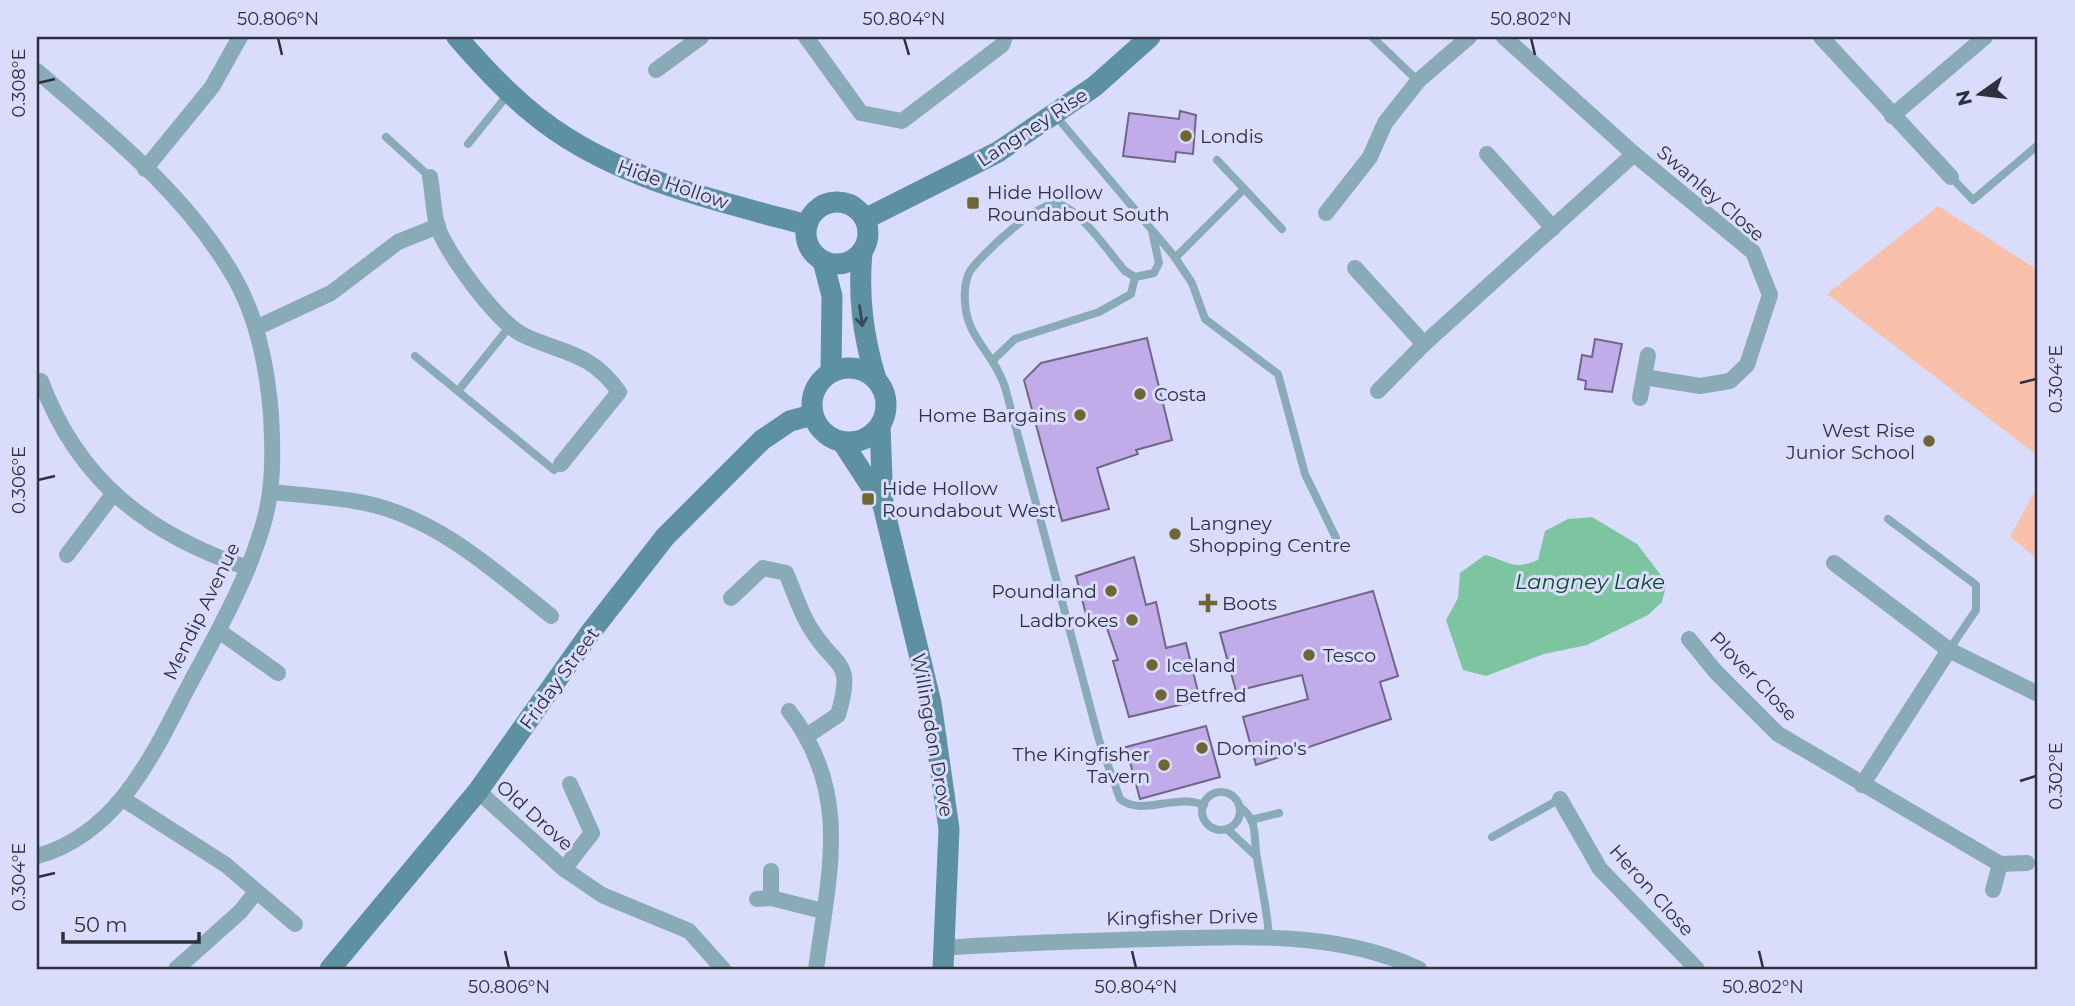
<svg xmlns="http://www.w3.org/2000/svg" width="2075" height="1006" font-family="Montserrat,sans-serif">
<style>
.green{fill:#f9c1ac}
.water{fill:#7dc4a0}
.building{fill:#c1abe9;stroke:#726687;stroke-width:2}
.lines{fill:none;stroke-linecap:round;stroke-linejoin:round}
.service{stroke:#89abb7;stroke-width:8}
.minor{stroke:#89abb7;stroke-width:16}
.secondary{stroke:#5d91a2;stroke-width:21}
.oneway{stroke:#3a4857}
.ticks{fill:none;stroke:#2e303e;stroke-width:2.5}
.poi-dot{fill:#6e6734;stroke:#d9dcfb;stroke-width:2.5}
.labels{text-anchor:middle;stroke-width:6;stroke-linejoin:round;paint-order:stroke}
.street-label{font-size:19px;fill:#2e303e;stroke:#d9dcfb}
.poi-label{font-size:19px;fill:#2e303e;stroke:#d9dcfb;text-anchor:start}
.water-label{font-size:21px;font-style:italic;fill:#0f4931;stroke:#d9dcfb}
.neatline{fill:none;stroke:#2e303e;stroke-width:2.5}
.ticks-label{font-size:18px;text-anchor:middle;fill:#2e303e}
</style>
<rect width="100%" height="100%" fill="#d9dcfb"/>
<!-- green -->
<g class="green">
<polygon points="1938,206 2038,270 2038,456 1827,294"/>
<polygon points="2038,486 2038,560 2010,536"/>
</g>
<!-- water -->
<path class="water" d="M1592,517L1637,544L1667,583L1662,602L1648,615L1587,645L1544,654L1486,676L1463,670L1446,620L1458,598L1460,573L1485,555C1509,561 1512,571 1538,560L1545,531L1568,519Z"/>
<!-- building -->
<g class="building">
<polygon points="1180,111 1196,115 1193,154 1176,152 1175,162 1123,156 1129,113 1179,119"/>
<polygon points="1147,338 1172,440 1136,450 1138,454 1097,468 1109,509 1062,521 1024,380 1041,363"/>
<polygon points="1595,339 1622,344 1612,392 1585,389 1586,381 1578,379 1582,355 1592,357"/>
<polygon points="1134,557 1146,605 1156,602 1166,648 1186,643 1200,700 1129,717 1113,661 1118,660 1103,617 1088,622 1076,576"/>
<polygon points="1373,591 1398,676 1380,682 1391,719 1256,765 1243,717 1308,699 1302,675 1236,691 1220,633"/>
<polygon points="1206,726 1220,777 1140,799 1126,747"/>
</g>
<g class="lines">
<!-- service -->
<g class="service">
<polyline points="1372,37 1418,81"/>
<polyline points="1055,115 1174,256 1192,283 1205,319 1278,374 1305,474 1336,538"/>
<polyline points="386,137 430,177"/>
<polyline points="468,144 509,93"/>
<polyline points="1217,160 1282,229"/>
<polyline points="1951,177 1973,200 2038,145"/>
<path d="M1152,231L1159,263L1154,273L1135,277L1125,271C1109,253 1080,208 1057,204C1038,201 981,255 970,271C967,276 965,286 965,291C962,337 992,348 1005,387L1099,740L1120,799C1142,817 1175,793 1204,805"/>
<polyline points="1175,258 1244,189"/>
<polyline points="415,356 554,470 561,464"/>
<polyline points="993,360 1015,339 1099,312 1131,294 1135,277"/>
<polyline points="458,391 510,326"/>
<polyline points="1888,519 1976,585 1976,610 1949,650"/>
<circle cx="1221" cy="811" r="19"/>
<path d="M1240,807C1259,820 1253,838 1257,858C1261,884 1267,909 1269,936"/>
<polyline points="1251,820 1279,813"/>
<polyline points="1227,829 1256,856"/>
<polyline points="1492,837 1560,799"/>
</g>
<!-- minor -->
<g class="minor">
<polyline points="806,37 861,113 902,121 1002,45 1005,37"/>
<polyline points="1504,37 1634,154 1753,252 1770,295 1747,365 1730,381 1700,386 1644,377"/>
<polyline points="1821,37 1951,177"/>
<polyline points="656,70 701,37"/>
<path d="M37,71C108,132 187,195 234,277C258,318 267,367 271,414C273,451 274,489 263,525C246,584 214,638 185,693C151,759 115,835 37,856"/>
<polyline points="1892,116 1985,37"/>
<polyline points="1487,154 1553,228"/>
<polyline points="145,169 212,87 240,37"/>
<path d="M430,177C433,193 433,209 437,225C445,252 499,325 525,336C565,354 592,353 619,392L561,464"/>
<polyline points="1326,213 1370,157 1385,123 1418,81 1469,37"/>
<polyline points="1355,268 1424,344"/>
<polyline points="256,328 331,293 398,242 438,226"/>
<path d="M41,381C78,481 149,535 248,568"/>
<polyline points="1378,391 1424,344 1634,154"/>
<polyline points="1640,398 1648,355"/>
<path d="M270,492C301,495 334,497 365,503C437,518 496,572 551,616"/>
<polyline points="67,555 114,493"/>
<polyline points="1834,563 1949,650 2038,694"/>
<path d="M731,598L763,568L786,573C794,591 800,612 811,629C836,670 855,658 838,715L808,735"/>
<polyline points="219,631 278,673"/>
<polyline points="1689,639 1715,671 1778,734 2000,864 2027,863"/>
<path d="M789,711C852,793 829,874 816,969"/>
<polyline points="1862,785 1949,650"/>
<polyline points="478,791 564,869 602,895 689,931 723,969"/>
<polyline points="123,799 226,865 295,924"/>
<polyline points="1560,799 1600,869 1697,969"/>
<polyline points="564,869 592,833 570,784"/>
<polyline points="771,871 771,898"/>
<polyline points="1993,890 2000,864"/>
<polyline points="757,899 771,898 823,911"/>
<path d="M943,948C1012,943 1081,941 1151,939C1240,937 1336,930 1419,969"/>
<polyline points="176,969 240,912 256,892"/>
</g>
<!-- secondary -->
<g class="secondary">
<path d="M457,37C489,74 525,112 567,138C640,184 725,203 807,225"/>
<circle cx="837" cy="233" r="31"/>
<polyline points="865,219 998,152 1095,86 1150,37"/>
<path d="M862,252C858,297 863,336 876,379"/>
<polyline points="823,261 832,296 831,372"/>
<circle cx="849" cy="405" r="37"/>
<polyline points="880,426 883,505 931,703 949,829 943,969"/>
<polyline points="843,443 882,503"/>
<polyline points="330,969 478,791 590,633 665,537 762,440 790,421 812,415"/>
</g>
</g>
<!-- one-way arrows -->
<defs><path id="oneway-shaft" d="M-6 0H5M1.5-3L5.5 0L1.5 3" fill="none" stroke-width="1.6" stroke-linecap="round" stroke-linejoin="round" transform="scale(1.75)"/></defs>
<use class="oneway" href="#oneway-shaft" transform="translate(861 316) rotate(82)"/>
<!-- ticks -->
<path class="ticks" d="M278,38L282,55M904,38L909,55M1531,38L1535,55M38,83L55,79M2020,383L2036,379M38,480L55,476M2020,781L2036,776M38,877L55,873M505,951L509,968M1132,951L1136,968M1759,951L1763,968"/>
<!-- markers -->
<g class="poi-dot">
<circle cx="1186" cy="136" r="7"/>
<rect x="966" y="196" width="14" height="14" rx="3.5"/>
<circle cx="1140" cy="394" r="7"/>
<circle cx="1080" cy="415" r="7"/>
<circle cx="1929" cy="441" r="7"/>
<rect x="861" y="492" width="14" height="14" rx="3.5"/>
<circle cx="1175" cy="534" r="7"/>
<circle cx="1111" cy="591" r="7"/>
<path d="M1204.5 592.5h7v7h7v7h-7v7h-7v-7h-7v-7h7z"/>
<circle cx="1132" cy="620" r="7"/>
<circle cx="1309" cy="655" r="7"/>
<circle cx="1152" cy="665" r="7"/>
<circle cx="1161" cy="695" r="7"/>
<circle cx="1202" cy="748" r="7"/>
<circle cx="1164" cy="765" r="7"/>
</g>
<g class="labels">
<!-- street labels -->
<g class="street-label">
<text transform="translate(1032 127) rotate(-33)" y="7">Langney Rise</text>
<text transform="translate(673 184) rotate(19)" y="7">Hide Hollow</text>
<text transform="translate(1711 193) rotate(41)" y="7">Swanley Close</text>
<text transform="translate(201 611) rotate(-64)" y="7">Mendip Avenue</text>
<text transform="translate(1754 676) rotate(46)" y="7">Plover Close</text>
<text transform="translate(559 678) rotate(-54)" y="7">Friday Street</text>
<text transform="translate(933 735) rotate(80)" y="7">Willingdon Drove</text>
<text transform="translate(535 815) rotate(42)" y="7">Old Drove</text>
<text transform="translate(1652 890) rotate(48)" y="7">Heron Close</text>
<text transform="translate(1182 917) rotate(-1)" y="7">Kingfisher Drive</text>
</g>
<!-- poi labels -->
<g class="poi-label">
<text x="1200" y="143">Londis</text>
<text x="987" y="199">Hide Hollow<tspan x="987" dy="22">Roundabout South</tspan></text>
<text x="1154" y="401">Costa</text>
<text x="1066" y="422" text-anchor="end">Home Bargains</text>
<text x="1915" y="437" text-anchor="end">West Rise<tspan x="1915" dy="22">Junior School</tspan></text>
<text x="882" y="495">Hide Hollow<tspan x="882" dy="22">Roundabout West</tspan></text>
<text x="1189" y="530">Langney<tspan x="1189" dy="22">Shopping Centre</tspan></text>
<text x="1097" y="598" text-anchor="end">Poundland</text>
<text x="1222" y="610">Boots</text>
<text x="1118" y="627" text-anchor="end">Ladbrokes</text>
<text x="1323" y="662">Tesco</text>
<text x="1166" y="672">Iceland</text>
<text x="1175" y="702">Betfred</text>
<text x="1216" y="755">Domino's</text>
<text x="1150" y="761" text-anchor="end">The Kingfisher<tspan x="1150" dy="22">Tavern</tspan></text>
</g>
<!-- water labels -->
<g class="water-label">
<text x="1590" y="589">Langney Lake</text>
</g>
</g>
<!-- border -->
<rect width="2075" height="1006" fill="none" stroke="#d9dcfb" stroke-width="77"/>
<!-- north arrow -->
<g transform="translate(1980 94) rotate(256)" stroke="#d9dcfb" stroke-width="5" paint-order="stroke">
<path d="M0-5L12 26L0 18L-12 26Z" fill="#2e303e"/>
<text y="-10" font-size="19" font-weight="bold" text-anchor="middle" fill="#2e303e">N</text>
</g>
<!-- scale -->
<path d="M63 932v10h136v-10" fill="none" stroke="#2e303e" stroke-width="3.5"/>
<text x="74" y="932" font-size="21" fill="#2e303e" stroke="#d9dcfb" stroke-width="5" paint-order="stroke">50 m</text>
<rect x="38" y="38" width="1998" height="930" class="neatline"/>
<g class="ticks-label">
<text x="278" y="25">50.806°N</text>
<text x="904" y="25">50.804°N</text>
<text x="1531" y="25">50.802°N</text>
<text transform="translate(19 83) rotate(-90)" y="6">0.308°E</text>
<text transform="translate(2056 379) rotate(-90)" y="6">0.304°E</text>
<text transform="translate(19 480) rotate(-90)" y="6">0.306°E</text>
<text transform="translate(2056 776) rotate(-90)" y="6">0.302°E</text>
<text transform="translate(19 877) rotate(-90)" y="6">0.304°E</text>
<text x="509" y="993">50.806°N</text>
<text x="1136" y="993">50.804°N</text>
<text x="1763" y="993">50.802°N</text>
</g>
</svg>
